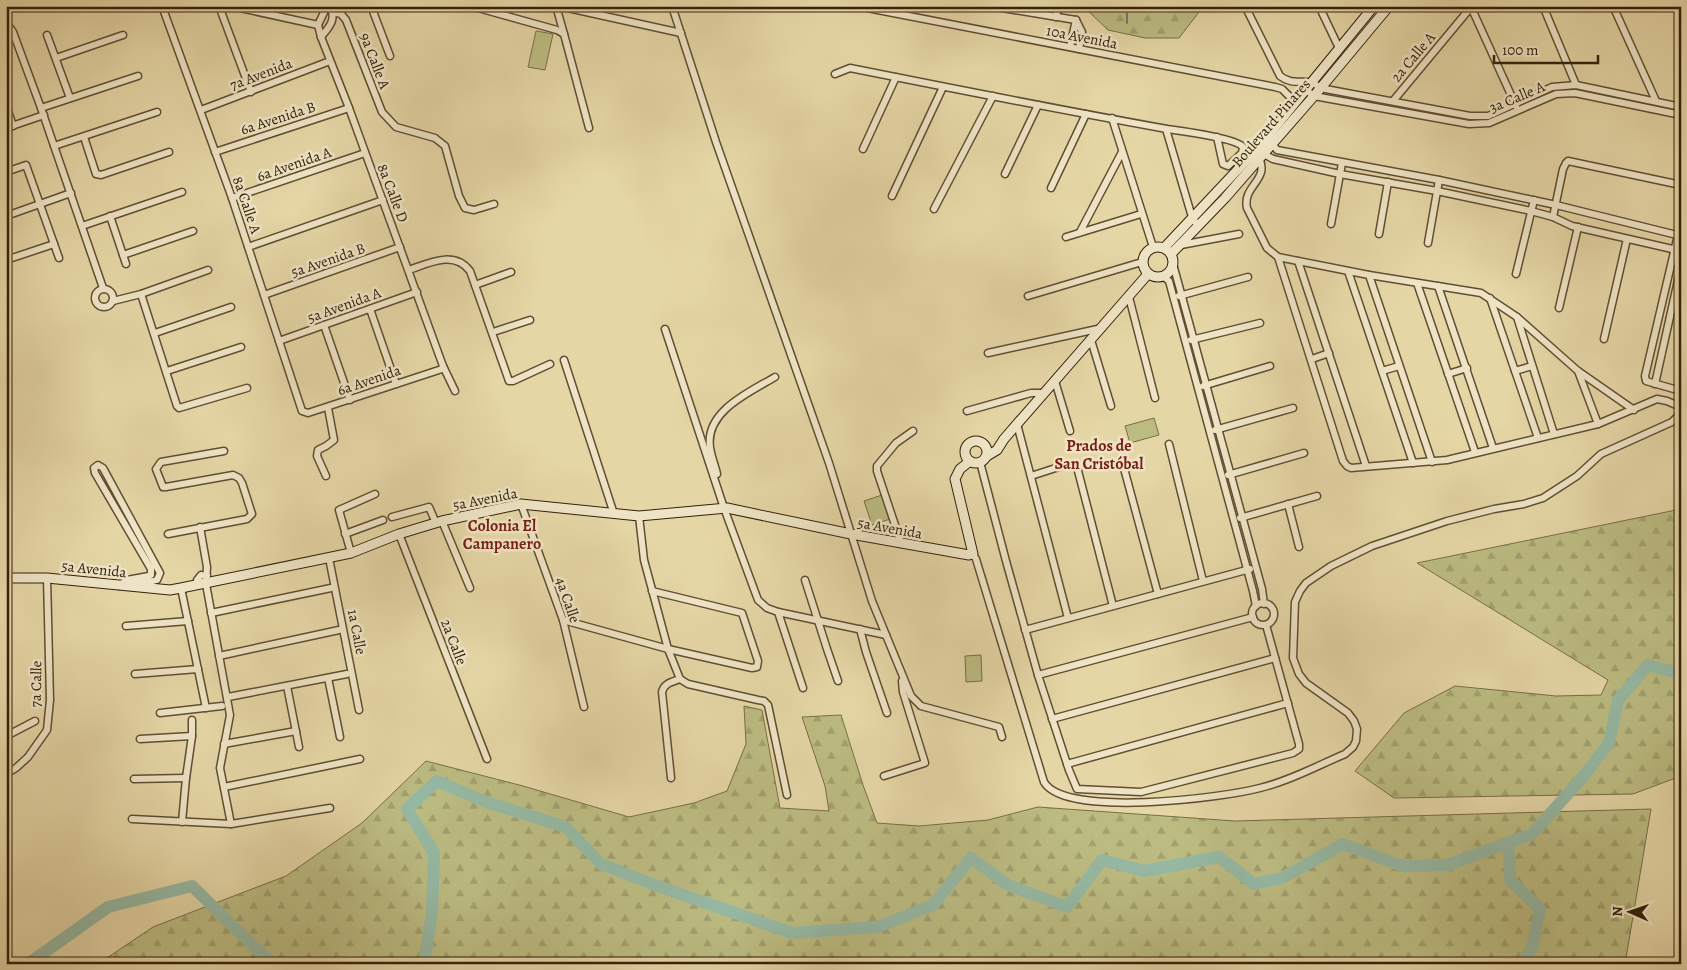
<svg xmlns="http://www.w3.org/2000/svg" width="1687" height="970" font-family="Alegreya,serif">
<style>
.forest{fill:url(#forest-firs);stroke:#786e47}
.pitch{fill:#bcbc82;stroke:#786e47}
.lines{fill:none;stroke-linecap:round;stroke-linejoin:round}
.stream{stroke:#6f7c67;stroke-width:2}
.river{stroke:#96b9a4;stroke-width:12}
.street-casing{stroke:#614e32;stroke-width:9}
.secondary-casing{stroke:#35210c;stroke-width:11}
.street{stroke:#eee4c5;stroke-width:6}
.secondary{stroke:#eee4c5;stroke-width:9}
.labels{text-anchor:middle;stroke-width:5;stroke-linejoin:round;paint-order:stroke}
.street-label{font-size:15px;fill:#35210c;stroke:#eee4c5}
.neighbourhood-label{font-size:16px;font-weight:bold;fill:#7a1f14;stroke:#eee4c5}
</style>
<defs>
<pattern id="forest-firs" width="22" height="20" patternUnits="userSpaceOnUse" patternTransform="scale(1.25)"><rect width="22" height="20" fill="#bcbc82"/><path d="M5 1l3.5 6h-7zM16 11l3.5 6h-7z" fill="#a2a16f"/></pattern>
</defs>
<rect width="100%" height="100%" fill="#e5d6a6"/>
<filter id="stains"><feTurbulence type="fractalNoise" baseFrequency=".004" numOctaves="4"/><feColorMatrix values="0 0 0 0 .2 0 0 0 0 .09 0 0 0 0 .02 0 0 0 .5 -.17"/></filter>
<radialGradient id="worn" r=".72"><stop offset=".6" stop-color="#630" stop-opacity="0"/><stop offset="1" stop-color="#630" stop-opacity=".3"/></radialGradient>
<!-- forest -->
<g class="forest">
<polygon points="1083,6 1200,6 1199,12 1179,38 1145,38 1108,30"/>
<polygon points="1681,509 1681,776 1633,794 1394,798 1355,771 1404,713 1455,686 1556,696 1601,695 1608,680 1417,563"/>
<polygon points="744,706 762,710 780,808 829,811 825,786 802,717 841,715 863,785 877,823 919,826 988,820 1038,807 1235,821 1651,809 1625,964 98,964 153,927 286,876 362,823 426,761 523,786 629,817 694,803 727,791 746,744"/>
</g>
<!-- pitch -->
<g class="pitch">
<polygon points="536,31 553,34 545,70 528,67"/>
<polygon points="1154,418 1159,435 1130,443 1125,426"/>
<polygon points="882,495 890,519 872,525 864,501"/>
<polygon points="981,655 982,681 966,682 965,656"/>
</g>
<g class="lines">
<!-- stream -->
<polyline class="stream" points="1127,6 1127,23"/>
<!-- river -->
<g class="river">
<polyline points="1508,843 1510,880 1540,909 1532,948 1522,964"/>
<polyline points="28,964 108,907 192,886 272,964"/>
<polyline points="424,964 432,913 434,853 407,809 437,781 486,802 566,827 601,864 655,885 792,933 878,927 933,905 971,858 1008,885 1067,907 1102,860 1144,871 1219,857 1254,884 1282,878 1343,844 1402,866 1448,865 1532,834 1582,778 1609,743 1618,700 1648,665 1681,674"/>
</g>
<!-- street casing -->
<g class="street-casing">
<g id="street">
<polyline points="162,6 232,198 302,411 308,413 442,369 443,366 349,108 321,37 318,25"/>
<polyline points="219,6 251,92"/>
<polyline points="231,6 318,25"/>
<polyline points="371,6 390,56"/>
<polyline points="471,6 557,30 564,34 589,128"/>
<polyline points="556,6 564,34"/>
<polyline points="559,6 681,33"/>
<polyline points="672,6 716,142 829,463 872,601 911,696 921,706 999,727 1002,737"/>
<polyline points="857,6 1275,87 1282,89 1296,103"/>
<path d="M1245,6L1280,76C1293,86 1302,79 1313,83C1316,84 1318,87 1320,88L1470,116H1488L1552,87L1576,85L1681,107"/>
<polyline points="1319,6 1339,48"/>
<polyline points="1543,6 1576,85"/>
<polyline points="1613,6 1656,101"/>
<polyline points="1471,7 1516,106"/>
<polyline points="1002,8 1076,20"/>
<polyline points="333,12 341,14 346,20 382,112 396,127 435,138 445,146 459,196 465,208 474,210 494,204"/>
<polyline points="1056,17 1058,6"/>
<polyline points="1076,20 1082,32 1079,49"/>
<polyline points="6,22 13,32 41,108 103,288"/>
<polyline points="318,25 327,6"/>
<polyline points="47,35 70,98"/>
<path d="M321,37C329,27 337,20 330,6"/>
<polyline points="1070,47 1076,20"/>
<polyline points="56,58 123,35"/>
<path d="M835,74L850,68C955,89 1061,110 1167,129C1181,131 1236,138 1243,147L1242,153L1228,166L1223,164L1217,137"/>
<polyline points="1303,88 1314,96 1469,124 1489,123 1556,94 1575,93 1681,115"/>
<polyline points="1393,101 1472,6"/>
<polyline points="6,105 13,126"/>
<polyline points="41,108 138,76"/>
<polyline points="201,110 330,61"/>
<polyline points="1112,118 1153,247"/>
<polyline points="6,128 44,115"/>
<polyline points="1166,129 1192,217 1198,226"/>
<polyline points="84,137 96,174 101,175 169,152"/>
<polyline points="1271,142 1277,150 1439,180 1556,205 1681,236"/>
<polyline points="54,146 157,112"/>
<polyline points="863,149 896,77"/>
<polyline points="215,152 349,108"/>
<polyline points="1262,153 1273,159 1340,174 1437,191 1531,211 1553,217 1572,226 1681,251"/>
<path d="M1256,157L1259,158C1270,180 1242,186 1247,208L1267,248L1278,257L1369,275L1481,293L1517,317L1578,371L1634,410"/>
<polyline points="6,172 26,165 59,258"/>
<polyline points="1005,174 1038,105"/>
<polyline points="1051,188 1086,114"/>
<polyline points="892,196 943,87"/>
<polyline points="232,198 365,153"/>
<polyline points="934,209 993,96"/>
<polyline points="6,216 71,193"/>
<polyline points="110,216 126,264"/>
<polyline points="1553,217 1563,169 1566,163 1568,161 1681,185"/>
<polyline points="1331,224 1342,163"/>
<polyline points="82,226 182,192"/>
<polyline points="1080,232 1122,152"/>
<polyline points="1379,234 1388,182"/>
<polyline points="1678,235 1645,376 1646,381 1681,391"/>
<polyline points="1066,237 1141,214"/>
<polyline points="1428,243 1439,180"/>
<polyline points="1181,245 1239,234"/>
<polyline points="248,247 383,200"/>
<polyline points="123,255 193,231"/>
<polyline points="1278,257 1343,461 1347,466 1351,468 1447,460 1598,424 1657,399 1667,401 1681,407"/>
<polyline points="6,260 54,244"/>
<polyline points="1298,261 1366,466"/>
<polyline points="1173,264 1262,589 1264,604"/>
<path d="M409,270C429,263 454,250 470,271L509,381H513L550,364"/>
<polyline points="1348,271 1413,463"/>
<polyline points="1516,274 1534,200"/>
<polyline points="1369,275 1432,462"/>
<polyline points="1164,277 1169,281 1253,591 1256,606"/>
<polyline points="1417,283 1475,452"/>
<polyline points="475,285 511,272"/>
<polyline points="1438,286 1493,448"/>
<circle cx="104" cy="298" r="9"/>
<polyline points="141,294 177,406 179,408 247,388"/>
<polyline points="264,295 400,247"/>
<polyline points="1028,296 1142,262"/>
<polyline points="1179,296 1248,277"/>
<polyline points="1129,297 1155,398"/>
<polyline points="1490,298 1538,438"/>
<polyline points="113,301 141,294 208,270"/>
<polyline points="1559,308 1578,227"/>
<polyline points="370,309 396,384"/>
<polyline points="1517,317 1554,434"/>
<polyline points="324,325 350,400"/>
<polyline points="665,329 724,508 758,600 767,608 778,612 886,635"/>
<polyline points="493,332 530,320"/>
<polyline points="155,333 231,307"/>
<polyline points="1604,339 1627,239"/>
<polyline points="1091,340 1111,406"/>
<polyline points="1191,340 1260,323"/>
<polyline points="279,341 417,292"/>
<polyline points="988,353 1102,328"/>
<polyline points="1312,359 1329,353"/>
<polyline points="564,360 614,514"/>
<polyline points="443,366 455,391"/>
<polyline points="167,371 241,347"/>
<polyline points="1382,371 1399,366"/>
<polyline points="1515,371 1532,366"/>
<polyline points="1578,371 1598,424"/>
<polyline points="1448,374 1467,368"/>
<polyline points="1055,381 1070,431"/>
<polyline points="1655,384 1681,267"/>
<polyline points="1203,386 1270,366"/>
<polyline points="967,411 1031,393 1044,393"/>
<polyline points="1017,424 1068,618"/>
<polyline points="1215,430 1293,408"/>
<polyline points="1169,444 1203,581"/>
<polyline points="1122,461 1158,594"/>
<polyline points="980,462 1006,561 1038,675 1069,770 1077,789 1141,792 1293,753 1299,749 1299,744 1266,625"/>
<path d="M98,465L103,468L160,573L157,580C144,584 131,582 119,586L127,580L149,576L151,575V569L95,473L94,468Z"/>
<path d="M717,474C715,465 711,456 710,447C705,411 750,392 775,377"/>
<polyline points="1228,475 1304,453"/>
<polyline points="326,476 317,456 318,450 326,446 334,440 328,408"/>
<polyline points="1031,476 1068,464 1077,467 1113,606"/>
<polyline points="521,504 563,620 584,707"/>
<polyline points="1288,504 1299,547"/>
<polyline points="639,516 644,560 668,649 680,679 688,684 758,700 764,701 768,705 787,795"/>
<polyline points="392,517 429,507 436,523"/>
<polyline points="1240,518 1317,496"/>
<polyline points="442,521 470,588"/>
<polyline points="200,527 207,567 206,584 230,715 220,768 231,824"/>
<polyline points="168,534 247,519 252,514 242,483 239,478 233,475 166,487 163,487 156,469 161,462 224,451"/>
<polyline points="345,534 383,520"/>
<polyline points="399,534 487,759"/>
<polyline points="901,543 877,471 877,466 896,443 913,431"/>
<polyline points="351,553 339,510 375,494"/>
<path d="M973,554L976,559L1044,782C1065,818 1222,798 1260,788C1289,781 1317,766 1345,754L1353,747L1356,741L1357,729L1354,721L1348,713L1306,683L1299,674L1293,658L1295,602L1300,591L1306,583L1331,566L1372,546L1447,521L1494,509L1524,504L1543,498L1577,476L1601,454L1672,422L1681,413"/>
<polyline points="329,558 359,710"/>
<polyline points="805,580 827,649 838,681"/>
<polyline points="198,585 197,580 201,575 207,576"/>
<polyline points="181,588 206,708"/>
<circle cx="1263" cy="614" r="11"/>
<polyline points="778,612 803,688"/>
<polyline points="211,613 331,588"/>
<polyline points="563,620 668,649 752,668 757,667 758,661 742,613 652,591"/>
<polyline points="126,626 188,621"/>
<polyline points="860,629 866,652 887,713"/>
<polyline points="1025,630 1250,569"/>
<polyline points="219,656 339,630"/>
<polyline points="135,674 198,669"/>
<polyline points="1038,675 1253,617"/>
<polyline points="328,678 340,737"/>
<polyline points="287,686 299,747"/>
<polyline points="228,697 347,674"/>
<polyline points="160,713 222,706"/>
<polyline points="1052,719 1275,658"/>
<polyline points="6,733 12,733 35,721"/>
<polyline points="140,739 192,736"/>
<polyline points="224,744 296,731"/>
<polyline points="1067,764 1288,703"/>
<polyline points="6,774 16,768 28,757 47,730 50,700 47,578"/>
<polyline points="884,776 925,763 903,692 902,681"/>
<path d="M671,778L662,692C664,683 672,682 680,679"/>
<polyline points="134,779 186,778"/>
<polyline points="224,787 360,759"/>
<polyline points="132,819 231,824 330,808"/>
<polyline points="182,822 186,778 192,736 192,720"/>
</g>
</g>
<!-- secondary casing -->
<g class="secondary-casing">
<g id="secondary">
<circle cx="1158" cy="262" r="15"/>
<polyline points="1164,248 1258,148 1374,6"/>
<polyline points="1171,254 1225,198 1314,96 1389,6"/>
<circle cx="976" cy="452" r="11"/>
<polyline points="987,456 997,450 1004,439 1148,274"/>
<polyline points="6,578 47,578 170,590 181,588 351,553 399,534 442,521 521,504 639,516 727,508 851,534 969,555 973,554 955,479 960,469 970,461"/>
</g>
</g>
<!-- street -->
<use href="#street" class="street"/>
<!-- secondary -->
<use href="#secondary" class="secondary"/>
</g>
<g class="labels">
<!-- street labels -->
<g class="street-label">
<text transform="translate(1082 37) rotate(11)" y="5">10a Avenida</text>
<text transform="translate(1413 57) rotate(-50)" y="5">2a Calle A</text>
<text transform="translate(375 61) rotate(69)" y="5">9a Calle A</text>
<text transform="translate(261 74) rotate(-21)" y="5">7a Avenida</text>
<text transform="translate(1517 97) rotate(-23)" y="5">3a Calle A</text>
<text transform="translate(278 118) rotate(-18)" y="5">6a Avenida B</text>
<text transform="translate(1271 123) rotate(-49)" y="5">Boulevard Pinares</text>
<text transform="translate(294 164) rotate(-19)" y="5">6a Avenida A</text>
<text transform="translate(393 193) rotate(69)" y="5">8a Calle D</text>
<text transform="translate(247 205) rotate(71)" y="5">8a Calle A</text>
<text transform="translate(328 260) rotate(-19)" y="5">5a Avenida B</text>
<text transform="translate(344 305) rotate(-20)" y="5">5a Avenida A</text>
<text transform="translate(369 380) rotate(-19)" y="5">6a Avenida</text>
<text transform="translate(485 499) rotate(-11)" y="5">5a Avenida</text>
<text transform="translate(890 528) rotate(10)" y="5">5a Avenida</text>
<text transform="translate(94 569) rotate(6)" y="5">5a Avenida</text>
<text transform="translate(568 600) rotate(71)" y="5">4a Calle</text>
<text transform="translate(357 632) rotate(79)" y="5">1a Calle</text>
<text transform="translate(454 642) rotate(69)" y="5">2a Calle</text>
<text transform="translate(36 684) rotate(-89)" y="5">7a Calle</text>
</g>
<!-- neighbourhood labels -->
<g class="neighbourhood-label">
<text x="1099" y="451">Prados de<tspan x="1099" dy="18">San Cristóbal</tspan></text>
<text x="502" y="531">Colonia El<tspan x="502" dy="18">Campanero</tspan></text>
</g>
</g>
<!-- margin -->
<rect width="1687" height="970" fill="none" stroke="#e5d6a6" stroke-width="25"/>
<rect x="8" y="8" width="1672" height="955" fill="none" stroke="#35210c" stroke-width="2.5"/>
<rect x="12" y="12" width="1662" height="945" fill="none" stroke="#35210c"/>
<!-- north arrow -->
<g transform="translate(1630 912) rotate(272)" stroke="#eee4c5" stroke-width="4" paint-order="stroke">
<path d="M0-4L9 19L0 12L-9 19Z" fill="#35210c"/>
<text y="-8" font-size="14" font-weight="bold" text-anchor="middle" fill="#35210c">N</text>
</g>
<!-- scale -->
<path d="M1494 55v8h104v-8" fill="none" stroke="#35210c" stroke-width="2.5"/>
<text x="1502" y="55" font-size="15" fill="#35210c" stroke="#eee4c5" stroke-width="4" paint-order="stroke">100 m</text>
<rect width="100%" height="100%" filter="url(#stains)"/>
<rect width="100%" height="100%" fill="url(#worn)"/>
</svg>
